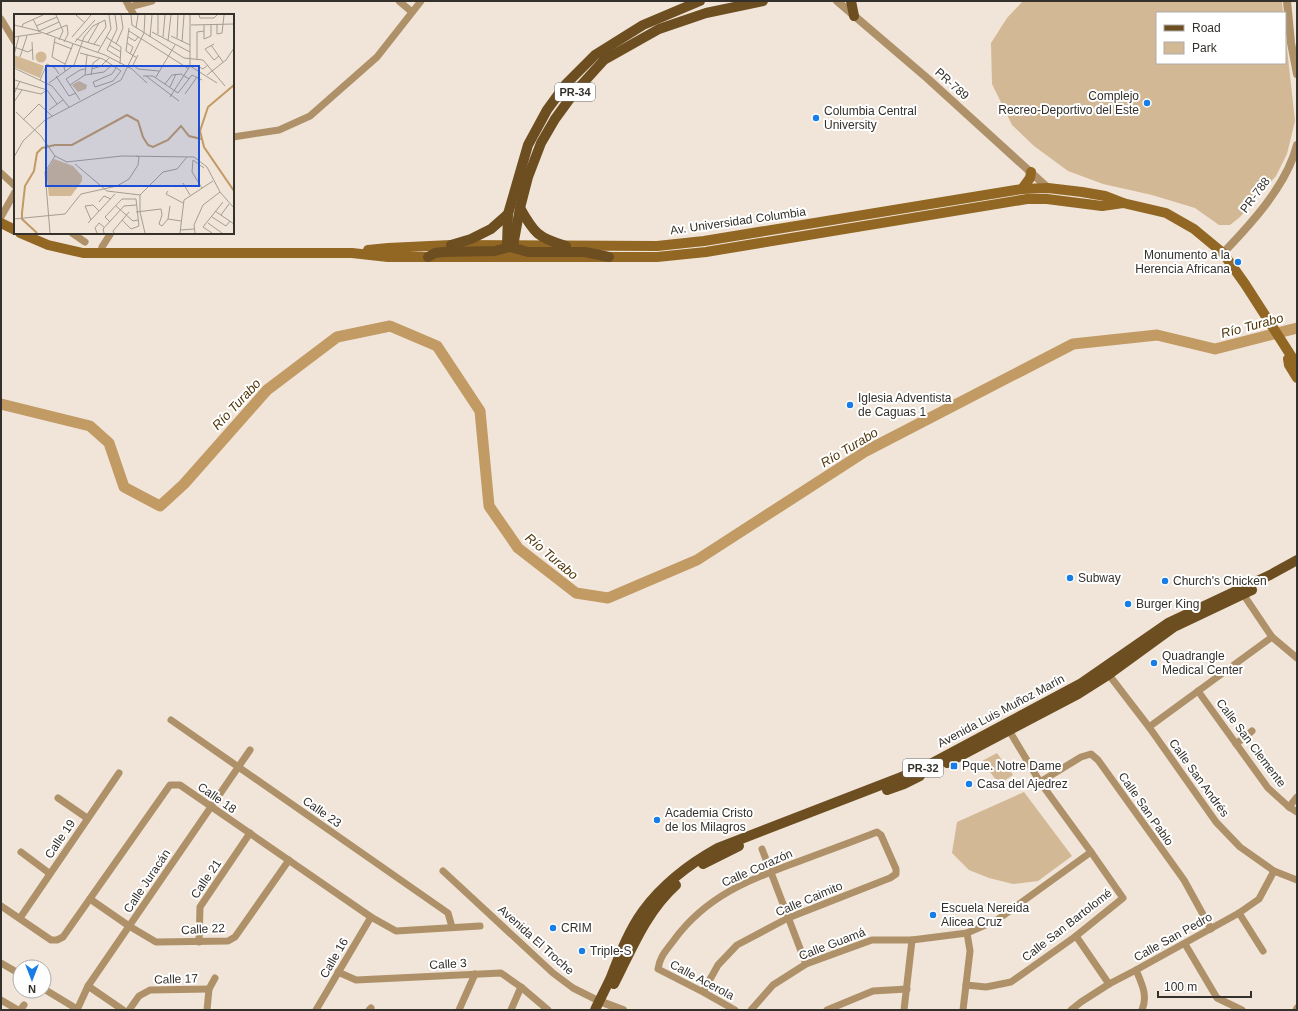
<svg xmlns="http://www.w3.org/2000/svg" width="1298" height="1011" font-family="Helvetica,sans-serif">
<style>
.green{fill:#d2b895}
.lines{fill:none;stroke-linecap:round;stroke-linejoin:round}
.river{stroke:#c29a64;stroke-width:11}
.minor{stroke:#af9169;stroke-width:7}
.tertiary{stroke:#af9169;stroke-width:8}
.secondary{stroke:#926724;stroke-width:10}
.primary{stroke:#6d4e21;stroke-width:10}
.poi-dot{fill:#197de6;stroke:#fff;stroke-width:1.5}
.labels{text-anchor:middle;stroke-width:4;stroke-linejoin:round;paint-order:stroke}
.shield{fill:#fff;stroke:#716e6b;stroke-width:1}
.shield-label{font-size:11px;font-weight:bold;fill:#34302b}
.street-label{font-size:12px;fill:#34302b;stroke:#fff}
.poi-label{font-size:12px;fill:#34302b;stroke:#fff;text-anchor:start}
.water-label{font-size:13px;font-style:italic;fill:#513609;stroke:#fff}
.inset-river{fill:none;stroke:#c29a64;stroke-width:2}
.inset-road{fill:none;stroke:#a59d93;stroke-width:1}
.view{fill:#1d4ed8;fill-opacity:0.15;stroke:#1d4ed8;stroke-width:2}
.inset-edge{fill:none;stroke:#34302b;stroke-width:2}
</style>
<rect width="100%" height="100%" fill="#f0e5d8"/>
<!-- green -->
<g class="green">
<polygon points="1023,1 1282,1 1283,13 1157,13 1157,63 1285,63 1285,30 1295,121 1287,154 1276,176 1240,217 1230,225 1219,225 1195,208 1152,195 1103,184 1068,171 1034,146 1012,125 992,84 991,43 1007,18"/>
<polygon points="997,753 1013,775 999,784 982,761"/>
<polygon points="1024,792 1072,856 1038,881 1013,884 989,878 969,870 952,853 957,822"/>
</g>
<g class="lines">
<!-- river -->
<polyline class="river" points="1,404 90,426 109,443 124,487 160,506 184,484 267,390 337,337 390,326 437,346 480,411 489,506 518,548 576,593 608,598 697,560 866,451 1073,344 1157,335 1215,349 1297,328"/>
<!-- minor -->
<g class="minor">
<polyline points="126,1 134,15"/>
<polyline points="399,1 412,12"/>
<polyline points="129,7 152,1"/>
<polyline points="1,19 15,42"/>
<polyline points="233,137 279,130 310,116 377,57 421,1"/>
<polyline points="1,173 15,186"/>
<polyline points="1,217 15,192"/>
<polyline points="72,233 85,242"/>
<polyline points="100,253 102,247 111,233"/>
<polyline points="1241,591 1272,637 1297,658"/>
<polyline points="1106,671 1149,727 1216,822 1240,847 1274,871 1297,880"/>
<polyline points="1198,691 1268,788 1289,807 1297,812"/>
<polyline points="171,720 448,913 452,927"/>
<polyline points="1149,727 1272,637"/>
<polyline points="1236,744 1252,731"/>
<polyline points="1040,782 1081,757 1091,754 1098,760 1184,880 1211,929"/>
<polyline points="58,798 87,818"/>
<polyline points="1289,807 1297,797"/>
<polyline points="762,849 806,964"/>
<polyline points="21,852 49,873"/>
<polyline points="443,871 553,973 573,988 599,1001"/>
<polyline points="90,899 129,926 156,942 228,941 235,937 289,860"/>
<polyline points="1,906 51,940 57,940 63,937 170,785 180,785 371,917 396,931 480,926"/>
<polyline points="1239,913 1263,951"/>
<polyline points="20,918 119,773"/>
<polyline points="1076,936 1109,984"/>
<polyline points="199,942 200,907 250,833"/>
<polyline points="1185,944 1217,998 1242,1010"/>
<polyline points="1,963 20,974"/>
<path d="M1136,970C1142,984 1148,996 1142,1010"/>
<polyline points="338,972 356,980 501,973 521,987 548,1010"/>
<polyline points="966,985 986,987 1011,982 1076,936 1123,898 1091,852 1040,782 1007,727"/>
<polyline points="88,986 123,1010"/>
<polyline points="44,989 77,1009"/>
<path d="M703,992L718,965L737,945L788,918L890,878L896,874V869L881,835L877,832C852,842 826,851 800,861C750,879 706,896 674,940C666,951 660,956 658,969L703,992L735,1010"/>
<polyline points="1,1000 18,1010"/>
<polyline points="20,1010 24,1005"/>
<polyline points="77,1010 88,986 250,750"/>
<polyline points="129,1010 139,996 150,990 209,989"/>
<polyline points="207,1010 209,989 215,978"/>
<polyline points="316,1010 371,917"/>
<polyline points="369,1010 371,1008"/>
<polyline points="459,1010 475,974"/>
<polyline points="511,1010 521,987"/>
<polyline points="751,1010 773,985 806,964 872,940 912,940 967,933 997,920 1091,852"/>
<polyline points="827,1010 873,991 907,989"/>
<polyline points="904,1010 912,940"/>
<polyline points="963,1010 970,951 967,933"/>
<polyline points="1071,1010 1081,1002 1109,984 1136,970 1239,913 1259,899 1274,871"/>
<polyline points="1296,1010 1297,1008"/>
</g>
<!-- tertiary -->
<g class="tertiary">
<polyline points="837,1 927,78 1048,188"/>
<polyline points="1287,1 1291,43 1297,74"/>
<path d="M1223,253C1251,224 1287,185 1297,145"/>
<polyline points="599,1001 623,1010"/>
</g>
<!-- secondary -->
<g class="secondary">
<polyline points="1022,189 1030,178 1031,172"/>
<polyline points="1,223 15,230"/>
<polyline points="20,233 48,245 83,253 352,253 388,257 657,257 706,252 1027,199 1047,199 1102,206 1123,203"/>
<polyline points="368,250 388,248 451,245 657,246 704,241 1022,189 1048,188 1082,192 1105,196 1123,203 1166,213 1194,229 1223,253 1245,284 1297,365"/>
<polyline points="1288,359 1289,365 1297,378"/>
</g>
<!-- primary -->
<g class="primary">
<polyline points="851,1 854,16"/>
<path d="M520,208C534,233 538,238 566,246"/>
<polyline points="451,245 471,239 491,229 508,214"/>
<polyline points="428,257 435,253 443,252 495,251 513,246 520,208 528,177 541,143 555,119 574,93 604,60 659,29 706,13 763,1"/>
<polyline points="609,257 585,252 528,252 507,246 508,214 528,145 547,110 566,84 595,55 643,25 700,1"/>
<polyline points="947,763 1078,694 1108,675 1174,627 1252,590"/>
<polyline points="887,790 904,784 920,776"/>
<polyline points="703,864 739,846"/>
<path d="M614,984C632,949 646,912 676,885"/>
<path d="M595,1010C600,999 606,988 611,977C620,954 629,930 643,911C663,884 689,864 718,848L899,778L921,769L1080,684L1168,623L1270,575L1297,560"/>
</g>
</g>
<!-- markers -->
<g class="poi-dot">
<circle cx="1147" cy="103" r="4"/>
<circle cx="816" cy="118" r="4"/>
<circle cx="1238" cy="262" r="4"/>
<circle cx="850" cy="405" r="4"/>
<circle cx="1070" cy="578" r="4"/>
<circle cx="1165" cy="581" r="4"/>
<circle cx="1128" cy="604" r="4"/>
<circle cx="1154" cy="663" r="4"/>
<rect x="950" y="762" width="8" height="8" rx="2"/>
<circle cx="969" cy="784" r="4"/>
<circle cx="657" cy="820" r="4"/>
<circle cx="933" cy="915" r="4"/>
<circle cx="553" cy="928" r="4"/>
<circle cx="582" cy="951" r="4"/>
</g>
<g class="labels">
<!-- shield labels -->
<g class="shield">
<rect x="555" y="83" width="40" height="18" rx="3"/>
<rect x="903" y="759" width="40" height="18" rx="3"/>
</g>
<g class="shield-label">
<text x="575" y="96">PR-34</text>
<text x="923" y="772">PR-32</text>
</g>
<!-- street labels -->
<g class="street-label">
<text transform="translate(952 84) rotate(42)" y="4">PR-789</text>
<text transform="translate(1255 195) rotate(-53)" y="4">PR-788</text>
<text transform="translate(738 221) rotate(-8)" y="4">Av. Universidad Columbia</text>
<text transform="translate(1001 711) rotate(-28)" y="4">Avenida Luis Muñoz Marín</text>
<text transform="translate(1251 743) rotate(53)" y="4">Calle San Clemente</text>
<text transform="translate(1199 778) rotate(54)" y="4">Calle San Andrés</text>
<text transform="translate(217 798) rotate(35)" y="4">Calle 18</text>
<text transform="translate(1146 809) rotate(55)" y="4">Calle San Pablo</text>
<text transform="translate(322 812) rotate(35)" y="4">Calle 23</text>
<text transform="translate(60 839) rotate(-56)" y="4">Calle 19</text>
<text transform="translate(757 868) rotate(-24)" y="4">Calle Corazón</text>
<text transform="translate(206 879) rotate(-56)" y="4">Calle 21</text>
<text transform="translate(147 881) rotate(-56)" y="4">Calle Juracán</text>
<text transform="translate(809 899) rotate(-23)" y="4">Calle Caimito</text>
<text transform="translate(1067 925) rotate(-38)" y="4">Calle San Bartolomé</text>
<text transform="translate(203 929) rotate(-3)" y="4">Calle 22</text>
<text transform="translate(1173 937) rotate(-29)" y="4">Calle San Pedro</text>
<text transform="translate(536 940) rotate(42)" y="4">Avenida El Troche</text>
<text transform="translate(832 944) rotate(-21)" y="4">Calle Guamá</text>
<text transform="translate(334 958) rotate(-60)" y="4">Calle 16</text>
<text transform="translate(448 964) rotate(-3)" y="4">Calle 3</text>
<text transform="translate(176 979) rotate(-2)" y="4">Calle 17</text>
<text transform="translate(702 980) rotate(28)" y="4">Calle Acerola</text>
</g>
<!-- poi labels -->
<g class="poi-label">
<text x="1139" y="100" text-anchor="end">Complejo<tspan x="1139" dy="14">Recreo-Deportivo del Este</tspan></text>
<text x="824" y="115">Columbia Central<tspan x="824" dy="14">University</tspan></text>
<text x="1230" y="259" text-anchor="end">Monumento a la<tspan x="1230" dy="14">Herencia Africana</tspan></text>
<text x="858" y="402">Iglesia Adventista<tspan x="858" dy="14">de Caguas 1</tspan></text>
<text x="1078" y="582">Subway</text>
<text x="1173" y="585">Church's Chicken</text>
<text x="1136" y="608">Burger King</text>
<text x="1162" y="660">Quadrangle<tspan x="1162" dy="14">Medical Center</tspan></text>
<text x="962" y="770">Pque. Notre Dame</text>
<text x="977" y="788">Casa del Ajedrez</text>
<text x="665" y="817">Academia Cristo<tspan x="665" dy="14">de los Milagros</tspan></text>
<text x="941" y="912">Escuela Nereida<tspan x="941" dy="14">Alicea Cruz</tspan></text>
<text x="561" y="932">CRIM</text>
<text x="590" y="955">Triple-S</text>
</g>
<!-- water labels -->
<g class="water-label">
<text transform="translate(1252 325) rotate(-15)" y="5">Río Turabo</text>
<text transform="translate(236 404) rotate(-47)" y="5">Río Turabo</text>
<text transform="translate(849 447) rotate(-31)" y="5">Río Turabo</text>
<text transform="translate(552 556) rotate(40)" y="5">Río Turabo</text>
</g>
</g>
<!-- overview -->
<g transform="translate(14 14)">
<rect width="220" height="220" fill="#f0e5d8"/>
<path d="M21.5 43a5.5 5.5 0 1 1 11 0a5.5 5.5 0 1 1-11 0ZM0,41L30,52L26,64L0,53ZM65,67L73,71L72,75L64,78L58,71ZM40,145L59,152L68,162V167L57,182H35L32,158Z" fill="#d2b895"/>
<path class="inset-river" d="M220,71L194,93L186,117L190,133L220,177M23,219L8,205V199L11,172L20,157L23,139L28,134L41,131H58L113,101L124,107L129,123L134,131L139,133L154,126L167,112L175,122L187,125"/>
<path class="inset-road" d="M42,1L49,17L45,26M62,1L71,9M101,1L103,15L93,36L106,44M117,1L118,11L170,44L189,46L211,72M185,1L186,4H200L203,1M19,5L25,17M203,10V20L208,19L210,1M0,11L25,17M177,11L220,10M190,11V25L197,22V11M22,12L43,3M8,13L9,10L29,1M115,14L112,37L123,44M122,14L124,1M24,17L91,41L118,55L133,69M25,17L45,8M115,17L175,55M138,18L176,38M32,20L53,11L54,20L50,28M144,20V1M157,22L176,31M0,23L27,19M58,23L77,1M92,23L107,33L106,50M114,23L121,27L124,23M136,23L138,1M149,23L151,1M41,24L38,43L51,50M163,24L164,1M62,25L86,32M154,27L157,1M18,28L19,46M40,28L58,35M61,28L81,6M74,28L85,9M168,28L170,1M113,29L119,33L116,40M102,30L109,14L107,1M200,30L191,35L200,46L205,42M95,31L107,38M197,31L209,48M0,33L14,38L19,35M84,38L97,15L95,1M66,39L89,45L107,57L99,67L81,73L79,68L98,60L102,54M0,41L5,22M124,41L119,51L124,55L145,57M6,43L13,22M183,45V18L190,17M176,52L203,69M183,52L189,55L194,51M0,54L38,72L55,93M78,55L87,52L95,44M51,57L50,53L59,30M71,61L73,41M77,61L79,49L86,44M193,61L212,46L220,34M42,62L55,82L62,79M129,62H139L164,79L178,61L188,66M132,62L165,87M142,63L161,31M1,66L33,76L43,90M26,66L33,50L41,54L45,60M35,69L60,51L70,23L79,12L91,6L92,13L80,30M151,70L158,61L167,60L175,65M56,71L71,61L90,58L97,52M156,73L162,60M0,74L27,80L33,76M0,80L6,67M171,80L183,63M156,83L176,52V1M66,86L52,65L66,56L71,55M0,88L8,76M35,96L49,86M2,98L27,122L41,142L53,148M9,106L25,90L38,102M0,143L9,127L31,106L107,66L130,19L131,1M179,146L178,158L188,174M179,146L190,154M52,148L108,142L180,143L193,153L206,178L220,194M61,150L93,177L126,181M169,169L176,181M154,177L152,180L169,189M126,181L149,158L163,155L173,143M126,181V198L131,219M85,188L90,182L97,185M102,192L119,207L124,206M201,197L220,210M122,198L147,195L148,201L145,210L148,212L154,205L167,207M207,201L215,190M198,203L212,212L216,207M0,205L51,200L67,180L103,172L115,165L124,151L125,143L122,142M154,205L156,192M77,206L71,192L79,191L85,197M96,208L91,203L108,185H122L125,212L117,215L108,206M74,209L101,180M194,209L208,219M166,216L180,215M36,219L31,158L41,142M83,219L81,214L85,209L90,213M90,219L89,215L110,192L122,191M100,219L99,217L115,198M166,219L170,186L199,167M181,219L180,211L189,191L206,178M198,219L189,213L209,188"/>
<path class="view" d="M32,52H185V172H32Z"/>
<rect width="220" height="220" class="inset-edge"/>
</g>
<!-- border -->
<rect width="1298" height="1011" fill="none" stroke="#34302b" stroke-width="4"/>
<!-- legend -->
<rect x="1156" y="12" width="130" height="52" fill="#ffffff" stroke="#aeacaa"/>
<rect x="1164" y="25" width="20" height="6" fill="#6d4e21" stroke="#aeacaa"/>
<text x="1192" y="32" font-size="12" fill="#34302b">Road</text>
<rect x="1164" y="42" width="20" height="12" fill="#d2b895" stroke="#aeacaa"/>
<text x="1192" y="52" font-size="12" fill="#34302b">Park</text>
<!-- north arrow -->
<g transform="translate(32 979) rotate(180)"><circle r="19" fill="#ffffff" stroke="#aeacaa"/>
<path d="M0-3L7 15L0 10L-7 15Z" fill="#197de6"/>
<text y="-6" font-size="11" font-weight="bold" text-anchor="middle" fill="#34302b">N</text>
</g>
<!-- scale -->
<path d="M1158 991v6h93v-6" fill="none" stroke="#34302b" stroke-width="2"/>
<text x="1164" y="991" font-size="12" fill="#34302b" stroke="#ffffff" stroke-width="3" paint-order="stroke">100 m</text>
</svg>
